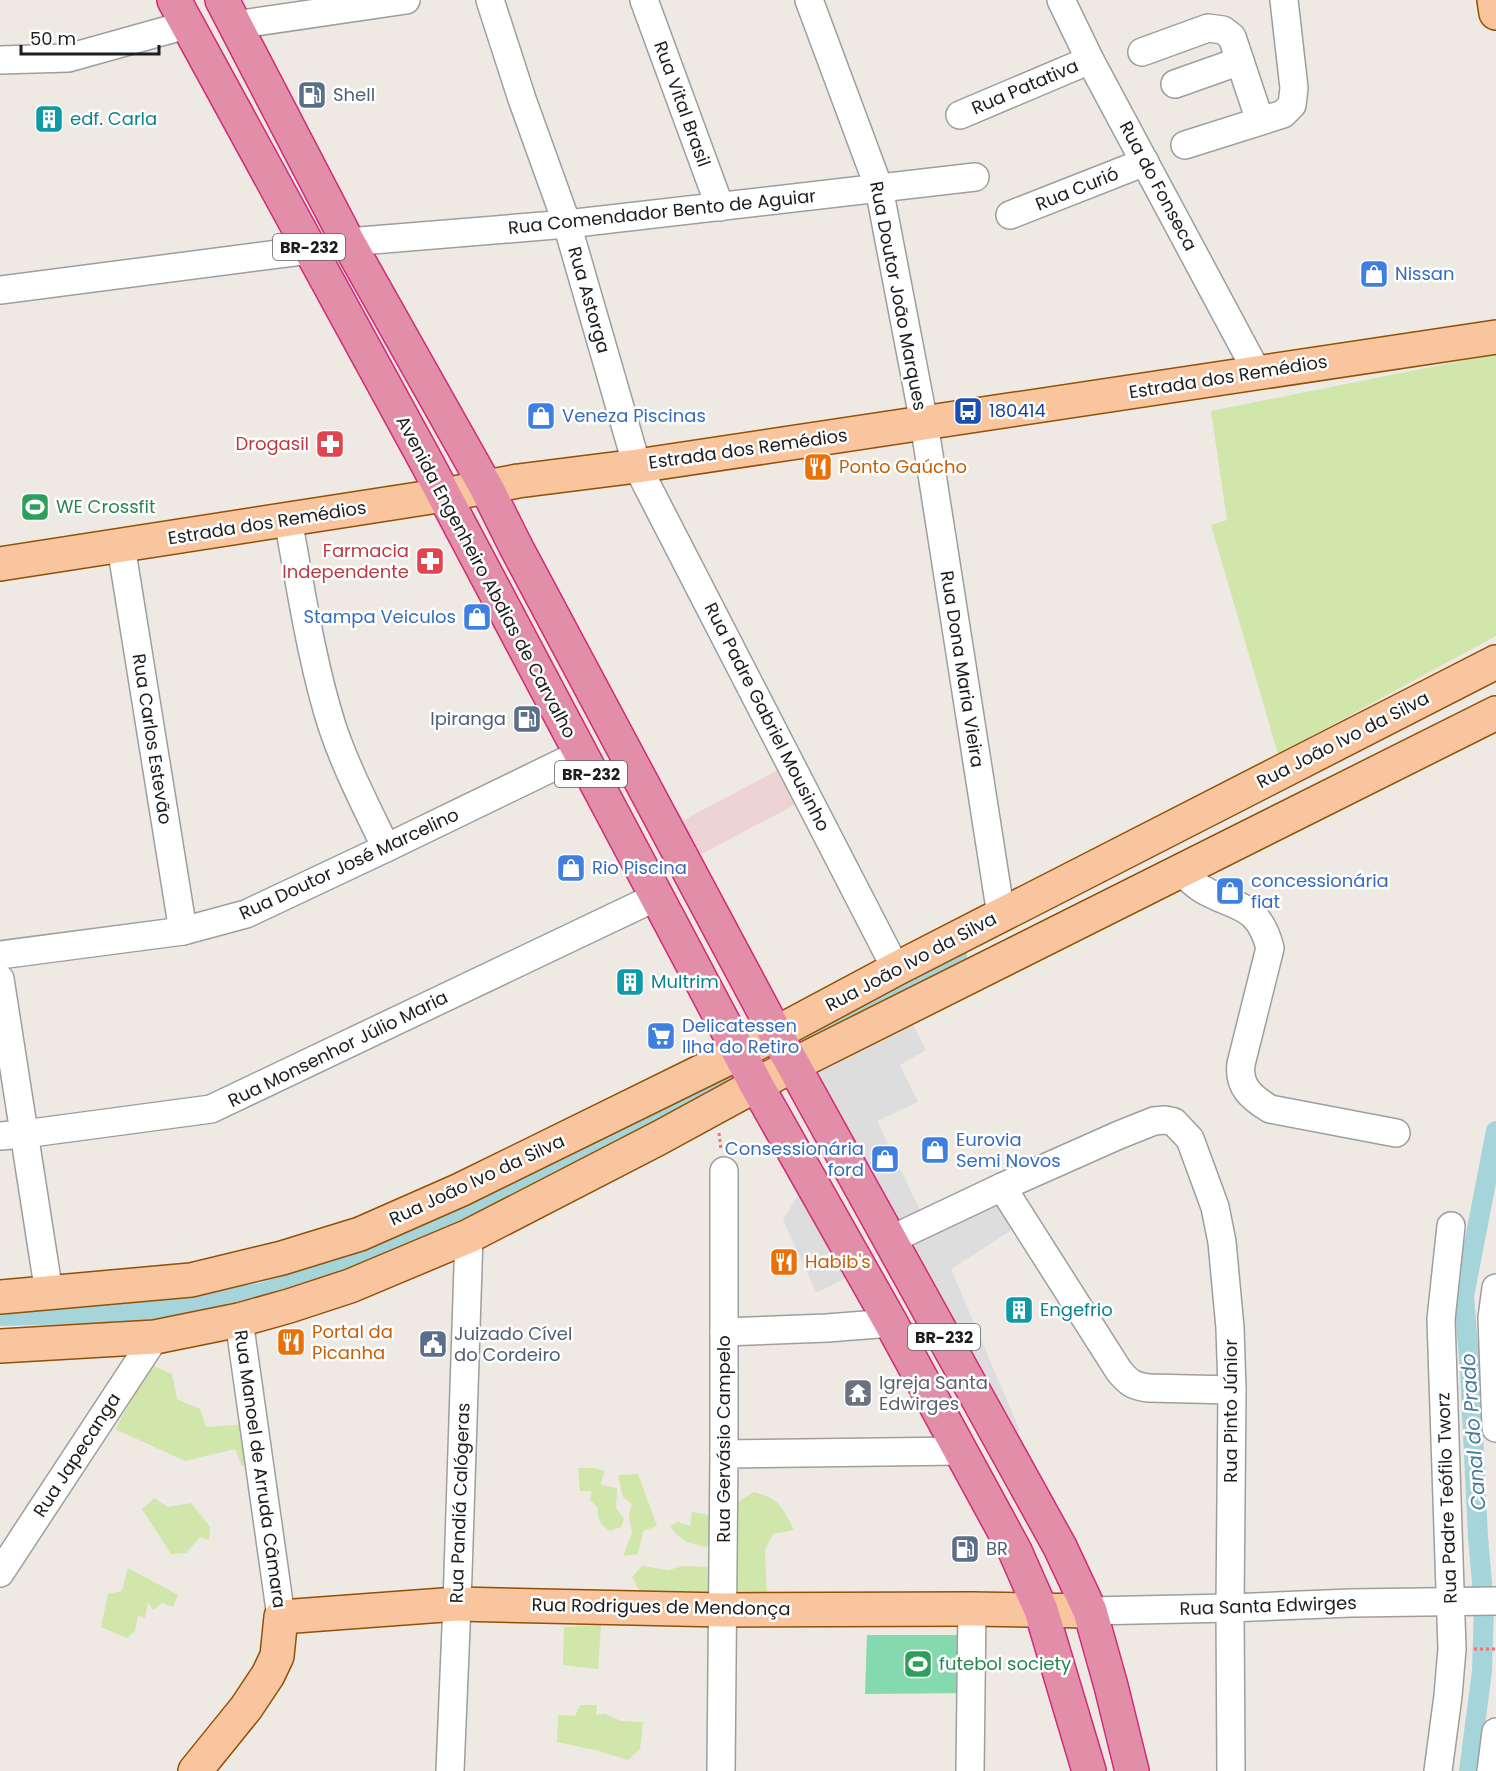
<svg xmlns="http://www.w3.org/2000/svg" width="1496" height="1771" font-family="Poppins,sans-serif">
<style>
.commercial{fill:#eed3d5}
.grass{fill:#d0e6ab}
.pitch{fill:#84daae}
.parking{fill:#ddd}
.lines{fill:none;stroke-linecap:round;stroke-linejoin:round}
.canal{stroke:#a5d5da;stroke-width:20}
.minor-casing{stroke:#9e9e9e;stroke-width:30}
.major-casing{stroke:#905006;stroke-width:36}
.highway-casing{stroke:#d12b79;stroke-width:36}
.path{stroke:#f46e72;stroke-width:3;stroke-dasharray:3 3;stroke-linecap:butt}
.minor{stroke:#fff;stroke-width:27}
.major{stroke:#f8c59e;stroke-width:33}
.highway{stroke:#e28ea8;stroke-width:33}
.labels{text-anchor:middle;stroke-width:5;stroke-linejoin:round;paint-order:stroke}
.shield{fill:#fff;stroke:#616161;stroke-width:1.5}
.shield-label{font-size:16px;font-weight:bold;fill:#1d1d1d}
.street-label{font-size:18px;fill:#1d1d1d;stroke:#fff}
.service-label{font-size:18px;fill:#4e5e75;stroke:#fff;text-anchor:start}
.culture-label{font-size:18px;fill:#0d838f;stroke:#fff;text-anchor:start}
.shop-label{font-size:18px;fill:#366cbe;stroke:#fff;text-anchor:start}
.transit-label{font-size:18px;fill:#164399;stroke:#fff;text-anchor:start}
.health-label{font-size:18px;fill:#be3a42;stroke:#fff;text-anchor:end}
.food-label{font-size:18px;fill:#c56008;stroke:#fff;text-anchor:start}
.leisure-label{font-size:18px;fill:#27864d;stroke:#fff;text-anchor:start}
.worship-label{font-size:18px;fill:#5b616d;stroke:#fff;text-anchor:start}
.water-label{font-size:20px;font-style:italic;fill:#487b99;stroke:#fff}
</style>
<rect width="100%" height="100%" fill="#eee9e3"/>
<!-- commercial -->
<polygon class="commercial" points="782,768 800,802 696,857 678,823"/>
<!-- grass -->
<g class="grass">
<polygon points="1496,354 1496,636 1278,754 1211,525 1227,520 1211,411"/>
<polygon points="154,1366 172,1374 177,1399 200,1409 206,1427 248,1424 250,1463 242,1466 235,1449 185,1461 115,1429 137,1391"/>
<path d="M578,1468H594L604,1471L601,1485L617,1488L616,1508L624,1519L621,1527L610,1531C600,1524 597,1520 598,1508L590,1500L592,1491H580Z"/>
<polygon points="638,1474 657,1526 643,1531 638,1554 623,1556 632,1533 629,1515 632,1504 623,1497 618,1475"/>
<path d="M754,1492C781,1500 781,1506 794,1530L773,1534L765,1550L767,1598L729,1600L728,1508Z"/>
<polygon points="154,1498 168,1507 191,1503 210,1527 209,1540 200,1537 186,1553 171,1554 142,1509"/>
<path d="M692,1512L719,1517L716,1538L706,1547C688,1543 681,1541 670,1526L678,1522L690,1526Z"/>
<polygon points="642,1566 668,1570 684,1566 707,1567 715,1588 715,1603 647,1604 632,1577"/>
<polygon points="128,1568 178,1595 173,1607 162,1603 153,1610 148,1602 145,1618 138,1616 135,1631 127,1638 101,1627 108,1594 122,1591"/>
<polygon points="601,1625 598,1669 563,1665 564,1627"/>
<polygon points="580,1705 597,1705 596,1715 605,1714 621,1721 643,1722 640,1749 628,1760 595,1750 557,1742 558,1715 575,1716"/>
</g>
<!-- pitch -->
<polygon class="pitch" points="867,1635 971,1635 971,1693 865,1694"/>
<!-- parking -->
<g class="parking">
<polygon points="913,1025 926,1050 900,1065 918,1102 877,1121 921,1212 894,1227 810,1072"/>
<polygon points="801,1190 848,1277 824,1289 816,1292 783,1220"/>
<polygon points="1003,1193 1021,1224 951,1269 1020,1431 1009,1435 903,1242"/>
</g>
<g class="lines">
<!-- canal -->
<g class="canal">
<polyline points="809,1036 957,956"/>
<polyline points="0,1316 123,1313 261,1293 350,1264 440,1225 729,1078"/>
<polyline points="1469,1771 1482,1671 1484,1606 1478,1537 1470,1373 1464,1296 1496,1131"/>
</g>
<!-- minor casing -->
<g class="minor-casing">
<g id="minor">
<polyline points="490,0 522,99 567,224 637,466 896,969"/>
<polyline points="644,0 720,207"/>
<polyline points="809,0 879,188 924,423 1001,915"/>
<polyline points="1061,0 1090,60 1257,372"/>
<polyline points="235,25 406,0"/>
<polyline points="1142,52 1208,28 1223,30 1232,37 1260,121"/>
<polyline points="0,60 68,58 186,25"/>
<polyline points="1175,84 1240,61"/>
<polyline points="960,115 1090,60"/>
<polyline points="1185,145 1283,114 1292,105 1294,88 1284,0"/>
<polyline points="1010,215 1145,162"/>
<polyline points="348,242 567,224 975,177"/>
<polyline points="0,290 310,250"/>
<path d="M288,520C301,588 311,660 332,726C346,768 367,808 386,848"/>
<polyline points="121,546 183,931"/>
<path d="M1180,871C1187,877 1194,884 1202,889C1236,909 1258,902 1270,948L1241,1064C1238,1087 1252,1098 1270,1109L1396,1133"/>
<polyline points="0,955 183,931 246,914 386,848 580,754"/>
<polyline points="0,979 49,1293"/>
<polyline points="0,1136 24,1134 211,1109 656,897"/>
<path d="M1002,1187L1119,1371C1129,1383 1133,1386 1149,1388L1232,1390"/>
<polyline points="890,1240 1002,1187 1119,1135 1154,1121 1165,1120 1174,1122 1190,1139 1215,1207 1222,1242 1230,1328 1232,1390 1230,1608 1231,1771"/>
<polyline points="1496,1288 1492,1318 1496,1428"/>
<polyline points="239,1320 281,1617"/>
<polyline points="724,1332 827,1328 891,1323"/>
<polyline points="724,1454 961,1451"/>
<polyline points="0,1573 155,1337"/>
<polyline points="1090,1611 1230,1608 1351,1603 1496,1601"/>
<polyline points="450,1771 457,1604 469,1236"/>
<polyline points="721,1771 724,1454 724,1171"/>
<polyline points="970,1771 972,1609"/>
<polyline points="1438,1771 1448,1696 1452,1649 1441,1319 1451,1226"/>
<polyline points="1491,1771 1496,1732"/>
</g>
</g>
<!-- major casing -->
<g class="major-casing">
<g id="major">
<polyline points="1494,0 1496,13"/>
<polyline points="0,564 444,495 518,481 637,466 1496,337"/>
<polyline points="0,1297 191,1280 282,1258 360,1234 460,1190 739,1053 896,969 1496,662"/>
<polyline points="0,1346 155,1337 239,1320 289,1306 350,1286 469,1236 659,1138 793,1065 1496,713"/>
<polyline points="195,1771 246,1708 268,1675 277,1656 281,1617 457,1604 723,1610 972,1609 1090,1611"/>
</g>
</g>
<!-- highway casing -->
<g class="highway-casing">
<g id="highway">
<polyline points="174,0 428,465 757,1086 891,1323 1015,1551 1041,1610 1089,1771"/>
<polyline points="222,0 348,242 486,487 516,547 776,1034 1060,1547 1090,1611 1111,1686 1132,1771"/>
</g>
</g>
<!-- path -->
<g class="path">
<polyline points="719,1133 721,1150"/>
<polyline points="1474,1649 1496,1649"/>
</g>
<!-- minor -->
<use href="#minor" class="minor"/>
<!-- major -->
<use href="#major" class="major"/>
<!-- highway -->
<use href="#highway" class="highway"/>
</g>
<!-- icons -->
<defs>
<g id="fuel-square" transform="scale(1.5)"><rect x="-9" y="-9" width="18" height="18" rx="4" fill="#5c6f8a" stroke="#fff"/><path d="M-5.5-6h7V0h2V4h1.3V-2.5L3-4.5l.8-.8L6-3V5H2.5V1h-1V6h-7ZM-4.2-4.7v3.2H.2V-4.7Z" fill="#fff"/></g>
<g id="building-square" transform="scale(1.5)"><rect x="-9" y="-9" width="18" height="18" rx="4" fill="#0f9aa8" stroke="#fff"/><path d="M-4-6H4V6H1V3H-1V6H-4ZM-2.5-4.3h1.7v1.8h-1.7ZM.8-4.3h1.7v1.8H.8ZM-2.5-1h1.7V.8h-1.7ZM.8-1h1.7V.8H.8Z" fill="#fff"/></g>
<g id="shop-square" transform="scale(1.5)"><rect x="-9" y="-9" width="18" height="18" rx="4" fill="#3f7fe0" stroke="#fff"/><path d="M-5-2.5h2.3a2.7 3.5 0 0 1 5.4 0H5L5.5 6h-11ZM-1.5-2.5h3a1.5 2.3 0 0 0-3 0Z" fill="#fff"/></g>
<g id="bus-square" transform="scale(1.5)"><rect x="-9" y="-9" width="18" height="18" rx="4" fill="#1a4fb4" stroke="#fff"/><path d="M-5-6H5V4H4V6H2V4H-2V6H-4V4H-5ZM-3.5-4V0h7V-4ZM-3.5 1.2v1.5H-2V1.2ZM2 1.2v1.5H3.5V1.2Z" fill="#fff"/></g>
<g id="pharmacy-square" transform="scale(1.5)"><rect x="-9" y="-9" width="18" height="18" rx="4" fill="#e0444e" stroke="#fff"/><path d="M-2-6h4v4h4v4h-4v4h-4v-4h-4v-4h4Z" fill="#fff"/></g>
<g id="restaurant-square" transform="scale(1.5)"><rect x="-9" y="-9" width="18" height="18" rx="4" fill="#e8710a" stroke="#fff"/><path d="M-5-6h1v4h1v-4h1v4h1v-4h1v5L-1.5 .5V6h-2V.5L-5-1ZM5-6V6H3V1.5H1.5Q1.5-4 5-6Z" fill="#fff"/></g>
<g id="stadium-square" transform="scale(1.5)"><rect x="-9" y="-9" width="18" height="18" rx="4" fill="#2e9e5b" stroke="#fff"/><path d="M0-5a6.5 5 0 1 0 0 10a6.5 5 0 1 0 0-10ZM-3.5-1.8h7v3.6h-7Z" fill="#fff"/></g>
<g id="supermarket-square" transform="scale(1.5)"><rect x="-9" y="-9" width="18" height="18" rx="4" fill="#3f7fe0" stroke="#fff"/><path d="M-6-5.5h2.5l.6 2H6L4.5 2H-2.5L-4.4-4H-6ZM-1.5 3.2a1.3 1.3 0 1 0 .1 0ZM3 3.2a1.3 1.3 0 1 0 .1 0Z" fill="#fff"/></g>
<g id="civic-square" transform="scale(1.5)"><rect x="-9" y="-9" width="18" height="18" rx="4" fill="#5c6f8a" stroke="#fff"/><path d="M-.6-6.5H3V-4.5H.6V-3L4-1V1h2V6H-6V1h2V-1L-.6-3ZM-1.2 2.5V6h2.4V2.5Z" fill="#fff"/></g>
<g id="temple-square" transform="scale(1.5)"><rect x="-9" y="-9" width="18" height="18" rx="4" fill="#6b7280" stroke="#fff"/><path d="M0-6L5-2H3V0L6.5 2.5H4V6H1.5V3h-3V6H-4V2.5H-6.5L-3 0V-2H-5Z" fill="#fff"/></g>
</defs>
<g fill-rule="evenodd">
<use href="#fuel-square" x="312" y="95"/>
<use href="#building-square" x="49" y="119"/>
<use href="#shop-square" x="1374" y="274"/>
<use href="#bus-square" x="968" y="411"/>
<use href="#shop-square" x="541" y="416"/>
<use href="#pharmacy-square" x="330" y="444"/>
<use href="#restaurant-square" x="818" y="467"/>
<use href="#stadium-square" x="35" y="507"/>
<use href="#pharmacy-square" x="430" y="561"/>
<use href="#shop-square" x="477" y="617"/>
<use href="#fuel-square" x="527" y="719"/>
<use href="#shop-square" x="571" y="868"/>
<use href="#shop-square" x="1230" y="891"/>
<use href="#building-square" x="630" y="982"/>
<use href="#supermarket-square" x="661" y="1036"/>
<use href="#shop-square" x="935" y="1150"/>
<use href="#shop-square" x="885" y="1159"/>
<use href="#restaurant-square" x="784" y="1262"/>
<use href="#building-square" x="1019" y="1310"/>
<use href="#restaurant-square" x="291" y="1342"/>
<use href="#civic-square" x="433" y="1344"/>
<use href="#temple-square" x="858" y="1393"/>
<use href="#fuel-square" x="965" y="1549"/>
<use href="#stadium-square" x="918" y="1664"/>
</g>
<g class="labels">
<!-- shield labels -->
<g class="shield">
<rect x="273" y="234" width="72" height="26" rx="4.5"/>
<rect x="555" y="761" width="72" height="26" rx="4.5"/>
<rect x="908" y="1324" width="72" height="26" rx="4.5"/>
</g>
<g class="shield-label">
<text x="309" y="253">BR-232</text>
<text x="591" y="780">BR-232</text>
<text x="944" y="1343">BR-232</text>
</g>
<!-- street labels -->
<g class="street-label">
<text transform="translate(1025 87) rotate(-23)" y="6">Rua Patativa</text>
<text transform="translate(682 104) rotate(70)" y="6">Rua Vital Brasil</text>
<text transform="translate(1158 186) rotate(62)" y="6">Rua do Fonseca</text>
<text transform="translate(1077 189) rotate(-22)" y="6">Rua Curió</text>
<text transform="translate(662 212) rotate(-6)" y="6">Rua Comendador Bento de Aguiar</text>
<text transform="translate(898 296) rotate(79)" y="6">Rua Doutor João Marques</text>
<text transform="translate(589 300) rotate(74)" y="6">Rua Astorga</text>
<text transform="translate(1228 377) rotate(-9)" y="6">Estrada dos Remédios</text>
<text transform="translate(748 449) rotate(-8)" y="6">Estrada dos Remédios</text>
<text transform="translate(267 523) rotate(-9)" y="6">Estrada dos Remédios</text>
<text transform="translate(486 577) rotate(62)" y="6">Avenida Engenheiro Abdias de Carvalho</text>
<text transform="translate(962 669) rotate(81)" y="6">Rua Dona Maria Vieira</text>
<text transform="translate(767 717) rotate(63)" y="6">Rua Padre Gabriel Mousinho</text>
<text transform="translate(152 739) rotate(81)" y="6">Rua Carlos Estevão</text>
<text transform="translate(1343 740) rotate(-27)" y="6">Rua João Ivo da Silva</text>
<text transform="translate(349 864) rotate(-25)" y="6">Rua Doutor José Marcelino</text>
<text transform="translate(911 962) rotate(-28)" y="6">Rua João Ivo da Silva</text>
<text transform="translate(338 1049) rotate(-26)" y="6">Rua Monsenhor Júlio Maria</text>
<text transform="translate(477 1180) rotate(-25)" y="6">Rua João Ivo da Silva</text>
<text transform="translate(1231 1411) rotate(-90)" y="6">Rua Pinto Júnior</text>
<text transform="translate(724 1439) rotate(-90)" y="6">Rua Gervásio Campelo</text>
<text transform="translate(77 1455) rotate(-57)" y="6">Rua Japecanga</text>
<text transform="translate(260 1469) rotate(82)" y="6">Rua Manoel de Arruda Câmara</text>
<text transform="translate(1447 1498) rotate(-92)" y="6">Rua Padre Teófilo Tworz</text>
<text transform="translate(460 1503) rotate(-88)" y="6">Rua Pandiá Calógeras</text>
<text transform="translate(1268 1606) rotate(-2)" y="6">Rua Santa Edwirges</text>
<text transform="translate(661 1607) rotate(1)" y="6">Rua Rodrigues de Mendonça</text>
</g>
<!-- service labels -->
<g class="service-label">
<text x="333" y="101">Shell</text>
<text x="506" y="725" text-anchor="end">Ipiranga</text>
<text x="454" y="1340">Juizado Cível<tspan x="454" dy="21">do Cordeiro</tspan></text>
<text x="986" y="1555">BR</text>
</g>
<!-- culture labels -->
<g class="culture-label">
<text x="70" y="125">edf. Carla</text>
<text x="651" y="988">Multrim</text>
<text x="1040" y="1316">Engefrio</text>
</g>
<!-- shop labels -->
<g class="shop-label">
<text x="1395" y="280">Nissan</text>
<text x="562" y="422">Veneza Piscinas</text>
<text x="456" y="623" text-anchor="end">Stampa Veiculos</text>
<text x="592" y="874">Rio Piscina</text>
<text x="1251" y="887">concessionária<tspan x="1251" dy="21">fiat</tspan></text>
<text x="682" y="1032">Delicatessen<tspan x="682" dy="21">Ilha do Retiro</tspan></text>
<text x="956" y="1146">Eurovia<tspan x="956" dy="21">Semi Novos</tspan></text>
<text x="864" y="1155" text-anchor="end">Consessionária<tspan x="864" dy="21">ford</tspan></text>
</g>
<!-- transit labels -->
<g class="transit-label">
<text x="989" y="417">180414</text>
</g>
<!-- health labels -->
<g class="health-label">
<text x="309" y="450">Drogasil</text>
<text x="409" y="557">Farmacia<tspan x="409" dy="21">Independente</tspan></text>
</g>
<!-- food labels -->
<g class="food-label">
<text x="839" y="473">Ponto Gaúcho</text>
<text x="805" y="1268">Habib's</text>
<text x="312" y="1338">Portal da<tspan x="312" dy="21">Picanha</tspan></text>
</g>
<!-- leisure labels -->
<g class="leisure-label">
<text x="56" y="513">WE Crossfit</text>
<text x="939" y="1670">futebol society</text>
</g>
<!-- worship labels -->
<g class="worship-label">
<text x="879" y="1389">Igreja Santa<tspan x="879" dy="21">Edwirges</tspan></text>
</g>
<!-- water labels -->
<g class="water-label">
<text transform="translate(1473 1432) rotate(-94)" y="7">Canal do Prado</text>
</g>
</g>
<!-- scale -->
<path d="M21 45v9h138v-9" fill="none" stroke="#1d1d1d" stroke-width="3"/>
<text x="30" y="45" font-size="18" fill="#1d1d1d" stroke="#ffffff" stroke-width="4.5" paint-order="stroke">50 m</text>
</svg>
